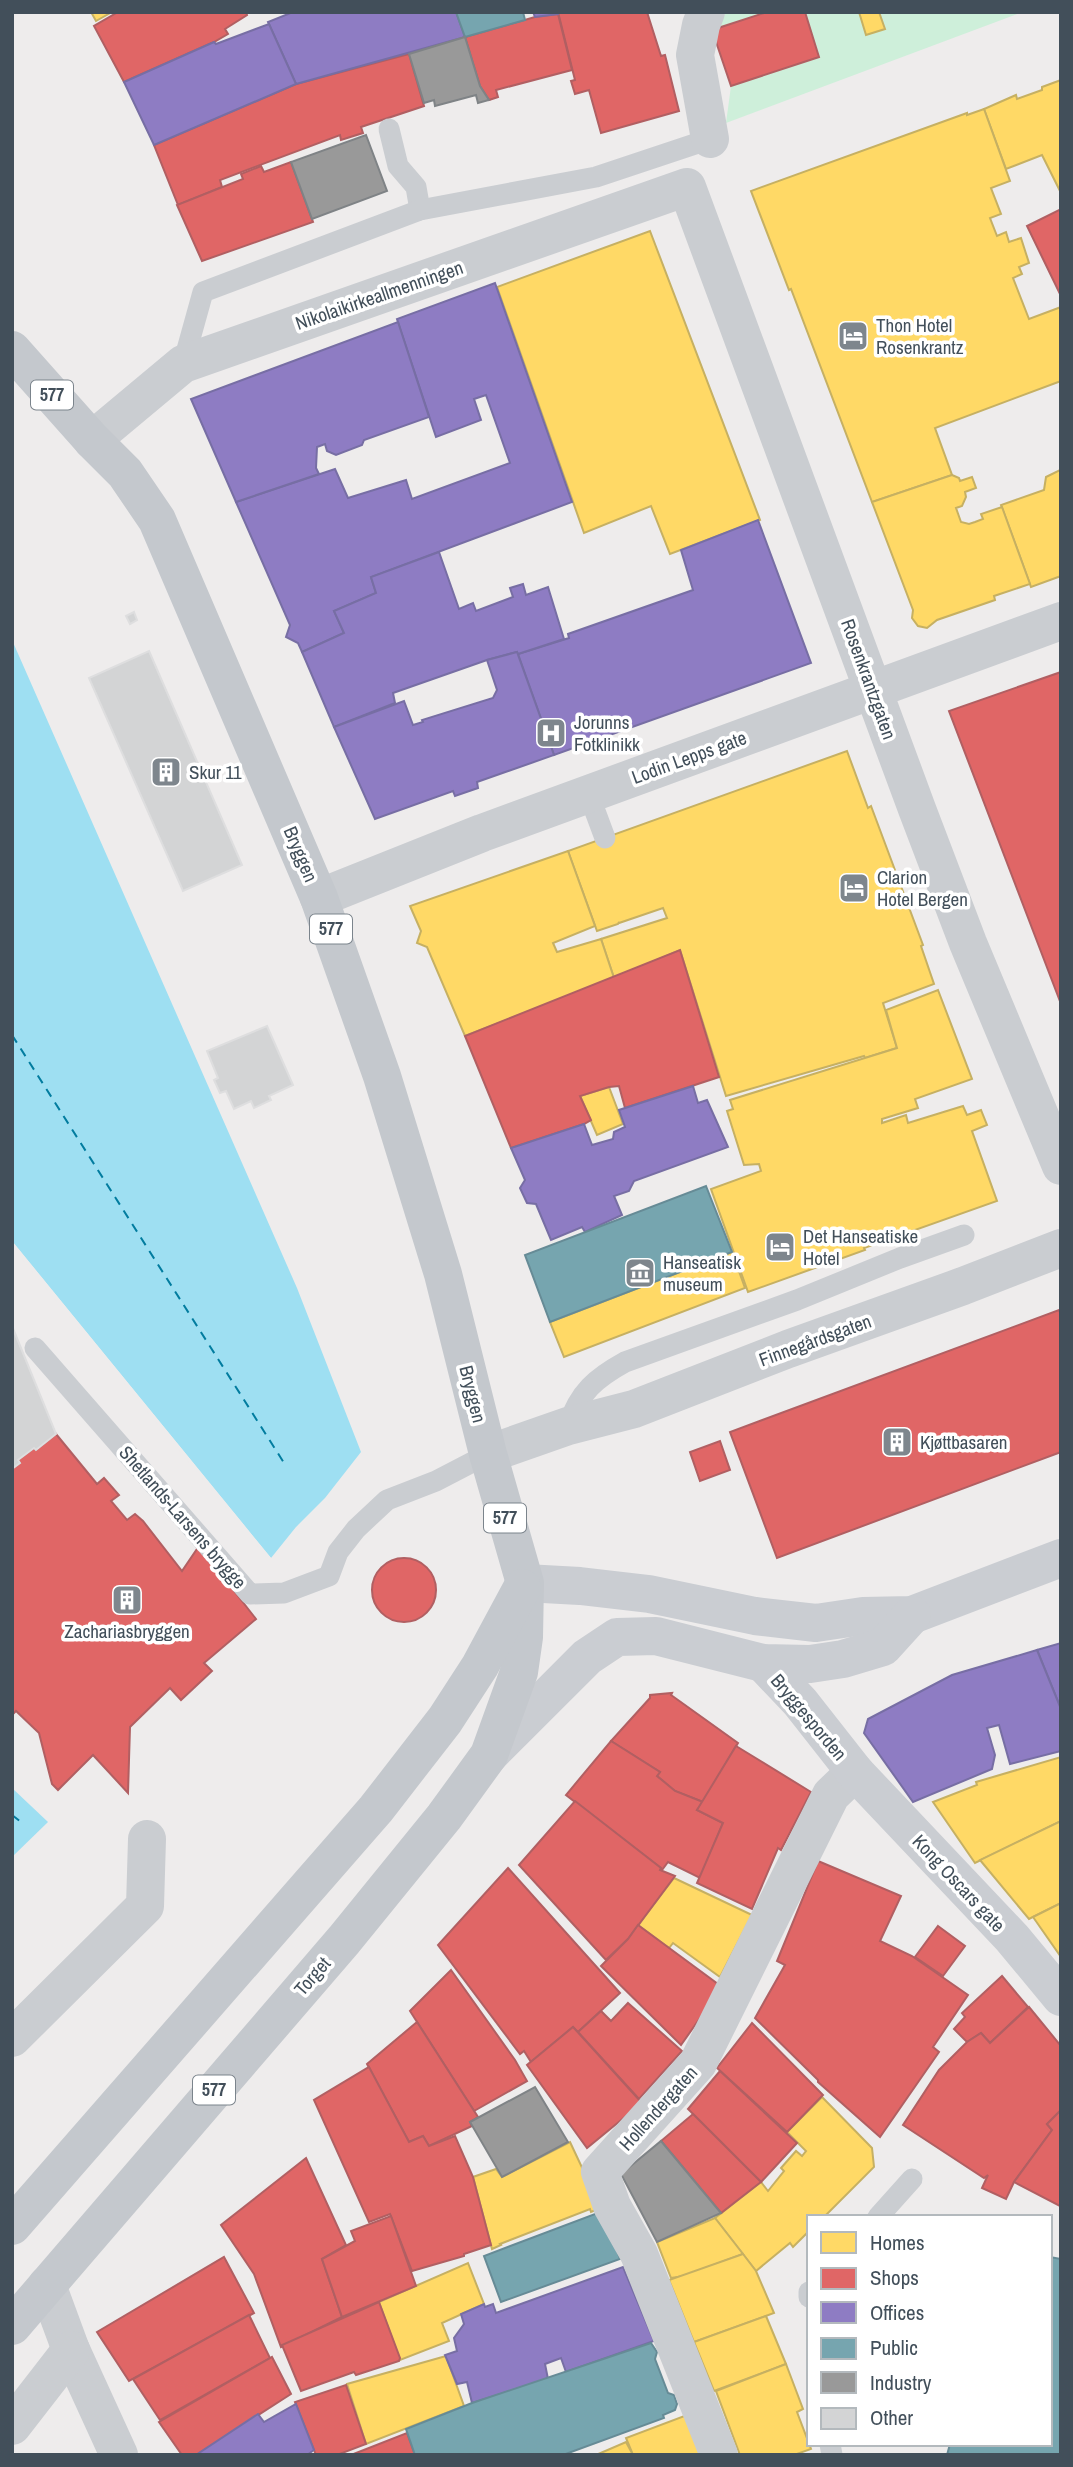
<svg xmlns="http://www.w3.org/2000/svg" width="1073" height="2467" font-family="'Archivo Narrow',sans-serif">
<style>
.green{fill:#ceefda}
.water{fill:#9edff2}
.pier{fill:#eeecec}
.homes{fill:#ffd966;stroke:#c6b062;stroke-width:2}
.shops{fill:#e06666;stroke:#b15f62;stroke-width:2}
.offices{fill:#8e7cc3;stroke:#776ea4;stroke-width:2}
.public{fill:#76a5af;stroke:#668b96;stroke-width:2}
.industry{fill:#999;stroke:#7f8386;stroke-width:2}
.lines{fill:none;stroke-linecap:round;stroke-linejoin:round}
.ferry{stroke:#027c9f;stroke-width:2;stroke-dasharray:9 7;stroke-linecap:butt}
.building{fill:#d3d4d5;stroke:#dededf;stroke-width:2}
.lane{stroke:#cacdd1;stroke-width:21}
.street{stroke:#cacdd1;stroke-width:38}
.secondary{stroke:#cacdd2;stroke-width:38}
.primary{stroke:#c4c8cd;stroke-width:38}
.labels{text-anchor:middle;stroke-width:7;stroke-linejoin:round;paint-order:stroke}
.shield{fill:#fff;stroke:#7b848c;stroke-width:2}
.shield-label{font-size:18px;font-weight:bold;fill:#424f5a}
.street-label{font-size:19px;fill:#424f5a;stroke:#fff}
.poi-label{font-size:19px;fill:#424f5a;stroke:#fff;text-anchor:start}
</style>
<rect width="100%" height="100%" fill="#eeecec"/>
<!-- green -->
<g class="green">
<polygon points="727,12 767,12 712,30"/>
<polygon points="805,12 1023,12 726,123 731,86 819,57"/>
</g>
<!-- water -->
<g class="water">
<polygon points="12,640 297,1288 361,1452 325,1498 296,1527 271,1558 12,1241"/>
<polygon points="12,1788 48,1822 12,1857"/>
</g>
<!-- pier -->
<polygon class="pier" points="12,1241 271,1558 269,1560 12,1247"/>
<!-- homes -->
<g class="homes">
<polygon points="91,12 112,12 96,21"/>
<polygon points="859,12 879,12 885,29 866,35"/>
<polygon points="1061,80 1061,193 1042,155 1006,169 984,109 1016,95 1017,99 1042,90 1042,87"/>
<polygon points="984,109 1010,181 991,188 1001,214 990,218 997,236 1006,232 1009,242 1021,238 1029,263 1019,267 1022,274 1013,278 1029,319 1061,307 1061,381 935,428 952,475 872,502 791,289 789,290 751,191 967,113 967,115"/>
<polygon points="650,231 760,520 670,554 651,506 584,533 497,287"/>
<polygon points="1060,470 1061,576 1031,587 1001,505 1044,490 1046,477"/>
<polygon points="952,475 959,478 960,481 972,477 976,488 965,492 966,497 962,506 956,508 961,522 969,524 975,522 983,519 981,514 1002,507 1030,584 994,596 995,600 937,620 927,628 918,626 912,618 913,610 872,502"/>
<polygon points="847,751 868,808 871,806 923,945 921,946 934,984 883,1003 897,1048 865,1058 864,1056 726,1096 680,950 614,978 601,939 667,918 663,908 619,923 619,922 618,924 597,931 568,851"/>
<polygon points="568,851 595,926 553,943 557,952 601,939 614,978 465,1036 427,947 417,943 421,931 410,906"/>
<polygon points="938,990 972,1079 915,1099 918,1108 882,1119 882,1123 906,1115 908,1123 963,1106 967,1115 981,1110 987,1125 972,1131 997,1201 864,1248 865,1250 748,1292 711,1189 761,1171 759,1164 744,1165 727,1111 733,1109 730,1100 897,1048 886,1010"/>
<polygon points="609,1087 623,1124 597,1135 580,1096"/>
<polygon points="732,1252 745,1288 564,1357 550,1322"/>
<polygon points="1061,1757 1061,1821 975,1863 933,1802 977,1785 976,1782"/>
<polygon points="1061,1821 1061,1903 1029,1919 980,1860"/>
<polygon points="674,1878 752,1915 720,1977 673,1943 669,1948 638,1925"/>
<polygon points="1061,1903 1061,1957 1033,1917"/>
<polygon points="822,2097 872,2148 874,2167 824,2217 809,2217 809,2231 793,2247 790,2243 756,2271 715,2218 761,2182 768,2191 784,2171 781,2168 796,2151 802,2156 806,2151 787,2132"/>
<polygon points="570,2142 601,2208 591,2212 590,2209 500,2244 501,2245 492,2249 473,2177 496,2169 502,2177"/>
<polygon points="715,2218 743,2254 684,2276 671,2278 657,2242"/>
<polygon points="743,2254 756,2271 774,2313 694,2342 669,2280"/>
<polygon points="468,2263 484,2304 442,2323 449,2341 400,2360 379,2302"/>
<polygon points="766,2316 786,2364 714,2391 694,2342"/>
<polygon points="446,2356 464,2406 366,2444 347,2384"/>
<polygon points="786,2364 803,2409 797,2412 811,2449 794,2455 740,2455 716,2391"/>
<polygon points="687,2415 701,2455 633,2455 626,2438"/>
<polygon points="626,2442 633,2455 596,2455"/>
</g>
<!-- shops -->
<g class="shops">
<polygon points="118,12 246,12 247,15 225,29 228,34 214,42 124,82 94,26"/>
<polygon points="558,12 647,12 661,56 665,55 679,111 601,133 589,90 575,94 571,81 575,80"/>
<polygon points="767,12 805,12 819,57 731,86 712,30"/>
<polygon points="558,14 572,70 496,90 498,97 489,100 480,86 465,37 535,17"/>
<polygon points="409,54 424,106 361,127 363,133 341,140 340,135 220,180 222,187 178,205 154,145 296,84"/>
<polygon points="291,162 313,222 202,261 177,205 243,179 241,174 261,166 264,172"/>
<polygon points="1061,209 1061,296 1027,226"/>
<polygon points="1061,672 1061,1004 949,711"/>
<polygon points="680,950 719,1077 625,1108 619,1086 609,1087 580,1096 591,1120 584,1124 511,1148 465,1036"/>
<polygon points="1059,1310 1061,1315 1061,1452 777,1558 730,1432"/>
<polygon points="56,1434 97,1484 104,1478 119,1495 111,1501 127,1520 135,1514 143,1521 182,1571 199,1546 256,1619 204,1663 212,1671 181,1700 170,1688 130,1727 128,1793 93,1755 58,1790 52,1784 39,1733 16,1711 12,1715 12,1469 20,1463 18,1460 34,1448 36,1450"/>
<polygon points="720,1441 730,1470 700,1481 690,1452"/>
<circle cx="404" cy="1590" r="32"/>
<polygon points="672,1693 671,1695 738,1743 703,1802 675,1791 657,1776 660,1772 611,1741 650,1698 650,1695"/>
<polygon points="611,1741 660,1772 657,1776 675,1791 703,1802 697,1810 723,1823 700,1878 668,1862 662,1870 660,1870 661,1868 566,1795"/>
<polygon points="736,1746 811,1792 781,1850 778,1848 752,1909 697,1883 723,1823 697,1810"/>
<polygon points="575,1801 661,1868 660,1870 675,1876 628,1939 606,1960 519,1865"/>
<polygon points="818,1861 901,1896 880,1941 912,1956 968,1995 933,2047 939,2052 880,2137 818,2082 818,2080 755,2018 785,1965 777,1961"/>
<polygon points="508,1868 620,1993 578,2032 573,2027 531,2062 524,2051 520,2054 438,1945"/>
<polygon points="638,1925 722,1987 681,2045 601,1966 628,1939"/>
<polygon points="938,1926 965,1946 943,1976 915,1957"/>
<polygon points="451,1970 515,2060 527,2081 474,2111 410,2011"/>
<polygon points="1002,1976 1028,2007 990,2043 981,2033 967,2042 954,2029 965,2017 962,2013"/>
<polygon points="628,2003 682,2051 639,2099 578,2032 601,2011 611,2021"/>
<polygon points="1029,2007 1061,2046 1061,2110 1047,2124 1052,2130 1014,2182 1006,2199 982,2188 988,2175 984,2178 903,2125 939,2070 967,2042 981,2033 990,2043"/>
<polygon points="417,2022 478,2117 470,2122 472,2126 429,2146 423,2136 409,2142 367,2064"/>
<polygon points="752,2023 823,2095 787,2132 717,2068"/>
<polygon points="573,2027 642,2103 587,2148 527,2065"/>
<polygon points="369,2067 409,2142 423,2136 429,2146 455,2136 473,2177 491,2245 464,2254 464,2256 412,2271 390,2214 369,2222 314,2100"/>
<polygon points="720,2071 797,2143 761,2182 688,2109"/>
<polygon points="1061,2110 1061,2205 1060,2206 1014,2182 1052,2130 1047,2124"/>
<polygon points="693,2114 761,2182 721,2213 661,2141"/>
<polygon points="306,2158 346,2245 322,2259 342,2317 281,2347 254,2274 221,2225"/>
<polygon points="391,2216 416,2286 342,2317 322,2259 355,2241 351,2231"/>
<polygon points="224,2257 254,2313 129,2381 97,2332"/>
<polygon points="379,2302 400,2358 399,2361 356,2375 354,2372 301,2391 282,2345"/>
<polygon points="249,2315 270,2358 160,2420 133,2379"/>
<polygon points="272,2357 291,2394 196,2455 182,2455 159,2422"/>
<polygon points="346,2385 366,2444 337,2455 316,2455 295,2402"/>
<polygon points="407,2433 415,2455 351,2455"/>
</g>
<!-- offices -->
<g class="offices">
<polygon points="293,12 456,12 465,37 296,84 268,22"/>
<polygon points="533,12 558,12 558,14 535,17"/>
<polygon points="269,24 296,84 154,145 124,82 214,42 216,44"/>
<polygon points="495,283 572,502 371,577 376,593 334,611 344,633 302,652 298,643 286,637 290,625 236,502 335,469 348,498 406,480 412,499 510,463 486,395 474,399 481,420 436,437 397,319"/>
<polygon points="398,322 429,417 364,440 362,445 336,455 327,451 325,444 317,447 316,468 319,474 236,502 191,399"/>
<polygon points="758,520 811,663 554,755 518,654 569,638 568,634 693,590 681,550"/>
<polygon points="439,552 459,609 473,603 476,611 513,597 510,588 523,584 526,595 548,587 564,639 518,654 517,652 487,660 393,693 395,703 334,727 302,652 344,633 334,611 376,593 371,577"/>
<polygon points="517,652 554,755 477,782 478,788 455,796 453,791 375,819 334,727 404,701 413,725 423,722 422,720 493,698 497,690 487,660"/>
<polygon points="693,1086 698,1103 707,1100 728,1147 634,1181 629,1191 614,1196 622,1215 585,1232 582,1227 551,1240 536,1204 527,1203 520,1188 525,1180 511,1148 584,1124 592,1145 613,1139 614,1132 625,1127 619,1110"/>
<polygon points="1061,1643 1061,1709 1037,1650"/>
<polygon points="1037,1650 1061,1709 1061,1751 1010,1764 999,1725 987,1728 995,1755 992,1769 913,1802 864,1733 868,1719 952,1675"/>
<polygon points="623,2267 654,2341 566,2372 561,2358 545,2364 548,2379 472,2403 467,2382 457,2384 445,2355 457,2351 454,2338 464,2324 461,2314 484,2304 485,2307 493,2304 496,2313"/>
<polygon points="296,2404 314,2450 307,2455 196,2455 258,2414 264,2422"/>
</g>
<!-- public -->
<g class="public">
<polygon points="456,12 523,12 525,20 465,37"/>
<polygon points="706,1186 732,1252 550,1322 525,1255"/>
<polygon points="603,2211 620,2259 501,2302 484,2256"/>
<polygon points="1050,2257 1061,2259 1061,2455 947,2455 950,2444 1050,2444"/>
<polygon points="651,2343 657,2352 655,2359 668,2393 674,2395 677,2404 675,2410 663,2415 664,2418 563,2455 415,2455 406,2429 472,2403"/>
</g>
<!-- industry -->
<g class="industry">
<polygon points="465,37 480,86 489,100 478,103 476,95 435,106 434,100 424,103 409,54"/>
<polygon points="366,135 387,191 312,219 291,162"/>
<polygon points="535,2087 568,2142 502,2177 470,2122"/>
<polygon points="661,2141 721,2213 657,2242 621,2174"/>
</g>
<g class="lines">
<!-- ferry -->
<g class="ferry">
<polyline points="12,1035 286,1466"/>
<polyline points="12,1815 21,1822"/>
</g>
</g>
<!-- building -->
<g class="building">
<polygon points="134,612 137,620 130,624 126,616"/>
<polygon points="149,651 242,865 183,891 89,678"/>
<polygon points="267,1026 293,1085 269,1096 271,1100 254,1108 251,1101 234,1109 226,1091 220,1093 214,1080 218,1078 207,1051"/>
<polygon points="12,1326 56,1434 36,1450 34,1448 18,1460 20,1463 12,1469"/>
</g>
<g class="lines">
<!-- lane -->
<g class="lane">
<polyline points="389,129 398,166 416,187 420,210"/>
<polyline points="183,364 203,292 420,210 596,177 710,139"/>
<polyline points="589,795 605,838"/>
<polyline points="35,1348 250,1594 284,1593 329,1576 338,1552 356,1529 387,1500 436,1481 488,1454"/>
<path d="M568,1426C579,1392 596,1378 625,1362L797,1300L900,1258L964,1235"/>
<polyline points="878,2217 912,2179"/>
<polyline points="809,2292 809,2297"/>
<polyline points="830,2444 832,2455"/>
</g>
<!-- street -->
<g class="street">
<polyline points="706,12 701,25 695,55 710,139"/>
<polyline points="92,440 183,364 687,187 917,809 968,943 1061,1166"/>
<polyline points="319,898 482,833 1061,621"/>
<polyline points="488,1454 568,1426 634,1409 788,1349 963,1286 1061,1248"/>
<polyline points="12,2038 145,1906 147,1839"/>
<polyline points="47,2285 71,2350 119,2455"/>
<polyline points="12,2426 71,2350"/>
<polyline points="719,2455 639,2254 612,2206 600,2172 698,2063 831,1795 855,1772"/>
</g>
<!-- secondary -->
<g class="secondary">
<polyline points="525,1583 580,1586 649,1594 755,1616 816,1623 863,1616 912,1615 1061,1558"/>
<polyline points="763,1663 800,1702 855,1772 1012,1938 1061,1997"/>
<polyline points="489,1755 587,1657 617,1637 656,1636 763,1663 810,1664 843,1659 883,1647 912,1615"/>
</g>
<!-- primary -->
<g class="primary">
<polyline points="12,350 92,440 125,473 157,520 319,898 382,1076 443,1274 488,1454 525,1583 524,1637 519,1672 489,1755 444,1817 344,1940 12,2326"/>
<polyline points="12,2226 376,1809 445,1720 480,1666 522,1588"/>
</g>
</g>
<!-- icons -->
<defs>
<g id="hotel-square" transform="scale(1.575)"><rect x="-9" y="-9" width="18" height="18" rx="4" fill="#7e868d" stroke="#fff"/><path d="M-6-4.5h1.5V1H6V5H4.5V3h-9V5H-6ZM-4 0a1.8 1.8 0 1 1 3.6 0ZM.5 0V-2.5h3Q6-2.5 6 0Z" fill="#fff"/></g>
<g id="hospital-square" transform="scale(1.575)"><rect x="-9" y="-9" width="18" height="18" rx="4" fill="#7e868d" stroke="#fff"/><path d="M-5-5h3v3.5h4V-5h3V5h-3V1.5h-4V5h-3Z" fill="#fff"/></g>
<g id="building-square" transform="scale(1.575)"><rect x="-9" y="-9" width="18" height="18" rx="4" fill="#7e868d" stroke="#fff"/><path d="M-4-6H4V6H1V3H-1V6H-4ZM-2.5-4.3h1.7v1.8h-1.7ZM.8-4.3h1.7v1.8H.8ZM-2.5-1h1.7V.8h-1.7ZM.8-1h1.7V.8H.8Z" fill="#fff"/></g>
<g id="museum-square" transform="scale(1.575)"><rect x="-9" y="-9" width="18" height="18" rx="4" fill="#7e868d" stroke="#fff"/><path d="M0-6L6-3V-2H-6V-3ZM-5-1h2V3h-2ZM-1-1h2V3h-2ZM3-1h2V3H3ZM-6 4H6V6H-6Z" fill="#fff"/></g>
</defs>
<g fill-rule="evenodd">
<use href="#hotel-square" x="853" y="336"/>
<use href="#hospital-square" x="551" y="733"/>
<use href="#building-square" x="166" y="772"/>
<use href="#hotel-square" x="854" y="888"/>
<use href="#hotel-square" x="780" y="1247"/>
<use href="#museum-square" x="640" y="1273"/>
<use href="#building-square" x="897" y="1442"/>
<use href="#building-square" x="127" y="1600"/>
</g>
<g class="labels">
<!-- shield labels -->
<g class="shield">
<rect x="31" y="380.5" width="42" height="29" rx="5"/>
<rect x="310" y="914.5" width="42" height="29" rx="5"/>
<rect x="484" y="1503.5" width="42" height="29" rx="5"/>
<rect x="193" y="2075.5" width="42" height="29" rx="5"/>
</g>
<g class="shield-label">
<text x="52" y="401">577</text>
<text x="331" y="935">577</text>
<text x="505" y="1524">577</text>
<text x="214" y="2096">577</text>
</g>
<!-- street labels -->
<g class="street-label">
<text transform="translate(379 295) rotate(-19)" y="7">Nikolaikirkeallmenningen</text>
<text transform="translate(869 679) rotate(70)" y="7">Rosenkrantzgaten</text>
<text transform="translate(689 757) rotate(-20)" y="7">Lodin Lepps gate</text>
<text transform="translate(301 854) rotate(67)" y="7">Bryggen</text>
<text transform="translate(815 1340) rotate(-20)" y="7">Finnegårdsgaten</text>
<text transform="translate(473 1394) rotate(76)" y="7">Bryggen</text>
<text transform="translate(183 1517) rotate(49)" y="7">Shetlands-Larsens brygge</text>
<text transform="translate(809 1717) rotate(50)" y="7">Bryggesporden</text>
<text transform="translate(959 1883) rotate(47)" y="7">Kong Oscars gate</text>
<text transform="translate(312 1976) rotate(-49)" y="7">Torget</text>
<text transform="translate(658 2108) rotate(-48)" y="7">Hollendergaten</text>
</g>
<!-- poi labels -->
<g class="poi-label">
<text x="876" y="332">Thon Hotel<tspan x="876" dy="22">Rosenkrantz</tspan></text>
<text x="574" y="729">Jorunns<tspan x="574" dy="22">Fotklinikk</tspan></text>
<text x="189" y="779">Skur 11</text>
<text x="877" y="884">Clarion<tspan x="877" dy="22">Hotel Bergen</tspan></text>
<text x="803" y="1243">Det Hanseatiske<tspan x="803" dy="22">Hotel</tspan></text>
<text x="663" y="1269">Hanseatisk<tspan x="663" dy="22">museum</tspan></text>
<text x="920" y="1449">Kjøttbasaren</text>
<text x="127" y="1638" text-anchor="middle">Zachariasbryggen</text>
</g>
</g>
<!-- border -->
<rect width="1073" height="2467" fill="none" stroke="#424f5a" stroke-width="28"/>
<!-- legend -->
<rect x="807" y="2215" width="245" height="231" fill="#ffffff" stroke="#b3b9bd" stroke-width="2"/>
<rect x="821" y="2232" width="35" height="21" fill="#ffd966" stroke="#b3b9bd" stroke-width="2"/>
<text x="870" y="2250" font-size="21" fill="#424f5a">Homes</text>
<rect x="821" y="2268" width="35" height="21" fill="#e06666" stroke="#b3b9bd" stroke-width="2"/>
<text x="870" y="2285" font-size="21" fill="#424f5a">Shops</text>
<rect x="821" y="2302" width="35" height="21" fill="#8e7cc3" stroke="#b3b9bd" stroke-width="2"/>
<text x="870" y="2320" font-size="21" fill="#424f5a">Offices</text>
<rect x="821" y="2338" width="35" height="21" fill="#76a5af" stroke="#b3b9bd" stroke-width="2"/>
<text x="870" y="2355" font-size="21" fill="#424f5a">Public</text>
<rect x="821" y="2372" width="35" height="21" fill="#999999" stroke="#b3b9bd" stroke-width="2"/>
<text x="870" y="2390" font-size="21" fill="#424f5a">Industry</text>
<rect x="821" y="2408" width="35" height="21" fill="#d3d4d5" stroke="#b3b9bd" stroke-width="2"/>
<text x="870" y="2425" font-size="21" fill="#424f5a">Other</text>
</svg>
